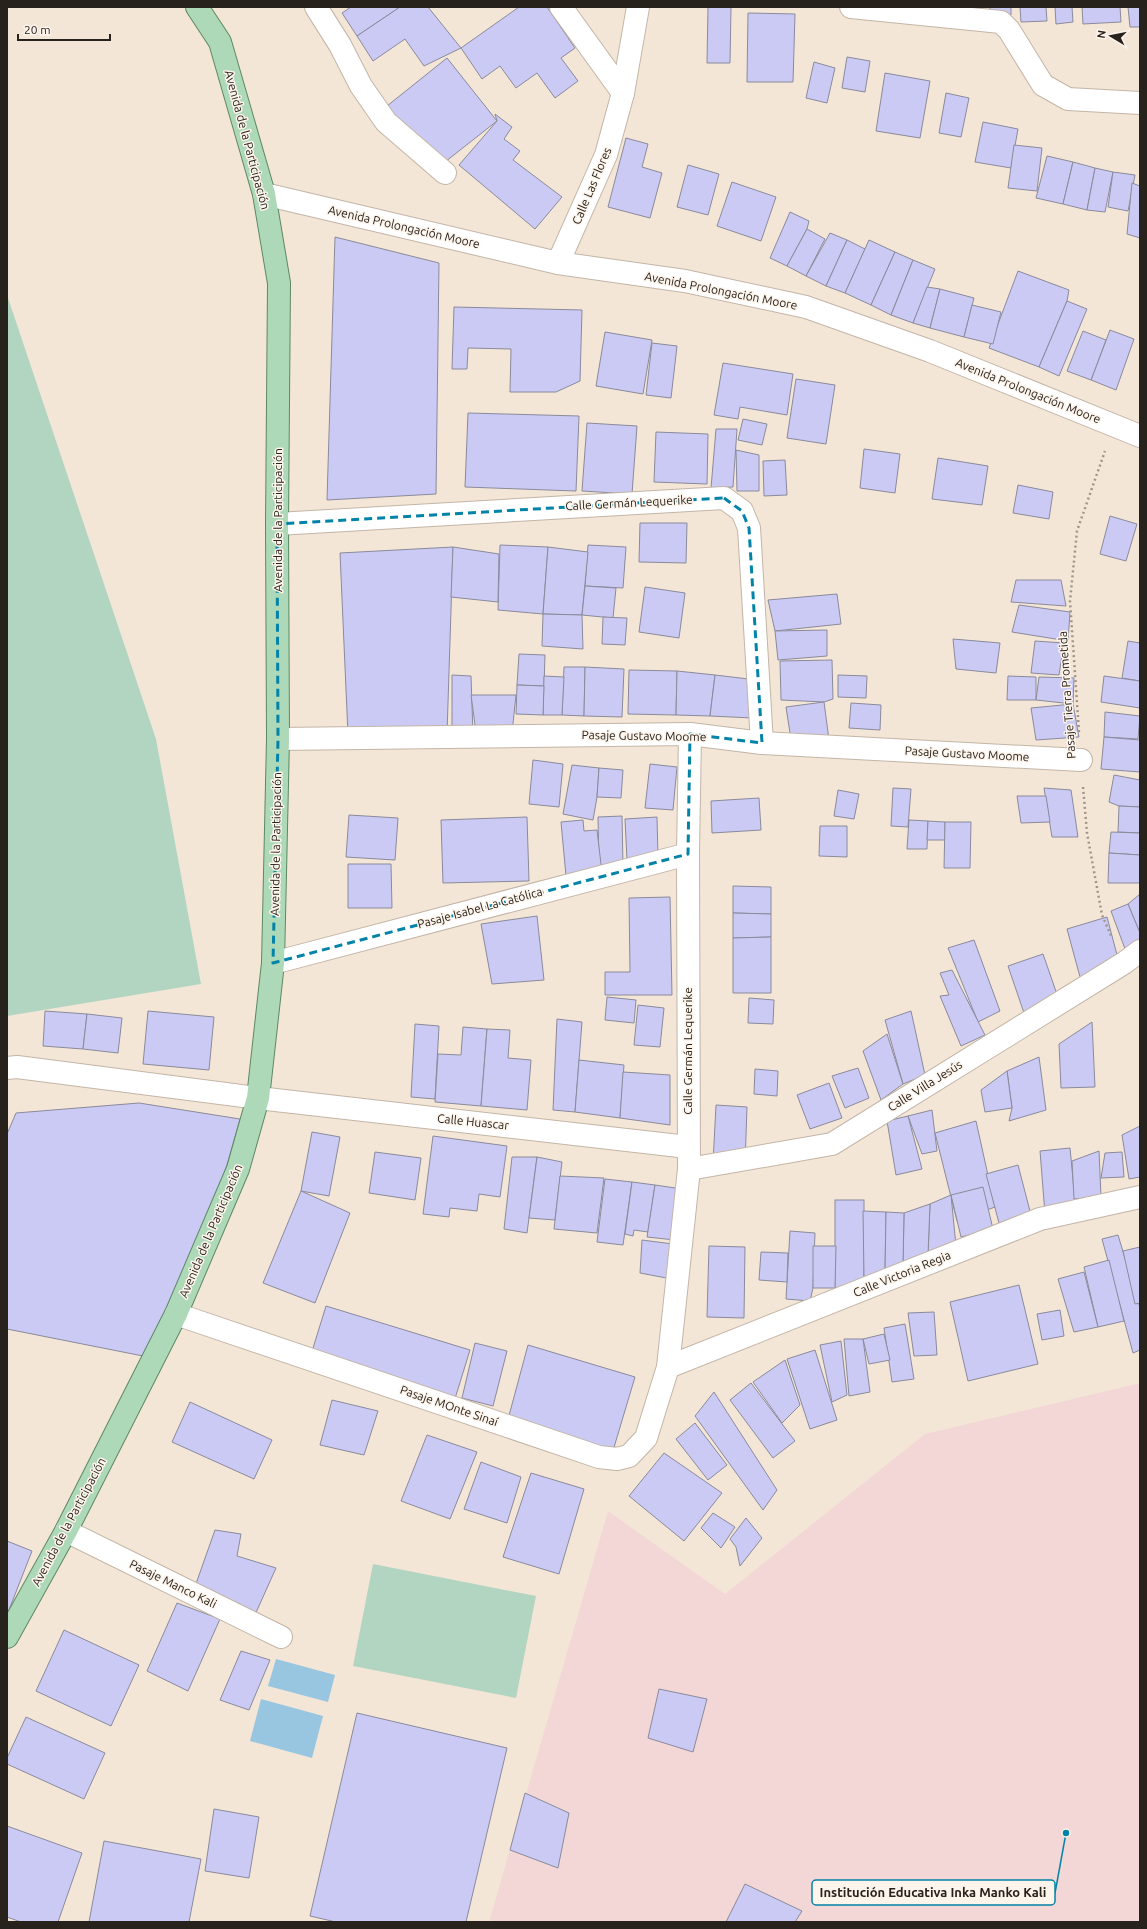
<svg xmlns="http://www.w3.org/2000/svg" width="1147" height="1929" font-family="Ubuntu,sans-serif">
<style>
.education{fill:#f2d7d6}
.green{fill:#b2d5c1}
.water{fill:#98c5df}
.building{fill:#cbcaf5;stroke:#8a8a9b}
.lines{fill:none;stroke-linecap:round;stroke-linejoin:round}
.minor-casing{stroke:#c3b5a7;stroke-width:24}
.major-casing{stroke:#5c8863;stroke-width:24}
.path{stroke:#a0958a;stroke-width:2.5;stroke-dasharray:2 3;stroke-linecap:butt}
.minor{stroke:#fff;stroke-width:22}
.major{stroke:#aed9b8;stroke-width:22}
.marked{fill:none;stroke:#0383a7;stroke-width:3;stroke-dasharray:8 5;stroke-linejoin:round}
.labels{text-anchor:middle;stroke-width:3;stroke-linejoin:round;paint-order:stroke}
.street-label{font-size:12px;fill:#28221d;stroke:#fdf4eb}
.leader{fill:none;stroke:#0383a7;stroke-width:1.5}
.callout-dot{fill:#0383a7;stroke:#fdf4eb;stroke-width:1.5}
.callout{fill:#fdf4eb;stroke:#0383a7;stroke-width:1.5}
.callout-label{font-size:13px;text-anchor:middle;font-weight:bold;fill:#28221d}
</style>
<rect width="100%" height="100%" fill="#f4e6d7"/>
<!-- education -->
<polygon class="education" points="1140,1383 1140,1922 489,1922 608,1511 725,1594 925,1434"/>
<!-- green -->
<g class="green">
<polygon points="7,295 156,739 201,984 7,1016"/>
<polygon points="373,1564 536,1596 516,1698 353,1666"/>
</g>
<!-- water -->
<g class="water">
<polygon points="276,1659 335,1675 328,1702 268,1686"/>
<polygon points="261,1699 323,1716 312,1758 250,1741"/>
</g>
<!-- building -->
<g class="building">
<polygon points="351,7 400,7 357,36 342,13"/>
<polygon points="400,7 428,7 461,48 424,66 405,39 373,61 357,36"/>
<polygon points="519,7 547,7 575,48 561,58 578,81 555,98 537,73 516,88 500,66 482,79 461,48"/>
<polygon points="708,7 731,7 730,63 707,63"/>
<polygon points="990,7 1011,7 1011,15 990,16"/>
<polygon points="1020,7 1046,7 1047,21 1021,22"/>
<polygon points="1055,7 1072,7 1073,22 1056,24"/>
<polygon points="1082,7 1120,7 1121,22 1083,24"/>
<polygon points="1128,7 1140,7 1140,27 1130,27"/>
<polygon points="748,13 795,14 793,82 747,82"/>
<polygon points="847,57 870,61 865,92 842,88"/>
<polygon points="447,58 497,121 436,169 387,106"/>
<polygon points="814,62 835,68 827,103 806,98"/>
<polygon points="885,73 930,81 920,138 876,131"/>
<polygon points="946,93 969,98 961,137 939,133"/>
<polygon points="495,114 512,127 504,139 520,151 513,160 562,197 535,229 459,165 497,121"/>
<polygon points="983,122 1018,129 1011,168 975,162"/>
<polygon points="626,138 648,144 642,167 662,173 650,218 608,207"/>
<polygon points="1014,145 1042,148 1037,191 1008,188"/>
<polygon points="1047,156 1073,162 1063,204 1036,198"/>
<polygon points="1073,162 1095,168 1087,210 1063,204"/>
<polygon points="688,165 719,174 708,215 677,207"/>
<polygon points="1095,168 1113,172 1105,212 1087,210"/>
<polygon points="1113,172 1135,175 1128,211 1108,207"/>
<polygon points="732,182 776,197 761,241 717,226"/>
<polygon points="1132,183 1140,186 1140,238 1127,234"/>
<polygon points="790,212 809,221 807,229 787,266 770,258"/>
<polygon points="807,229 825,239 806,276 787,266"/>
<polygon points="830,233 847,240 826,286 806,276"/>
<polygon points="335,237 439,263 436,494 327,500"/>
<polygon points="847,240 865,249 845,293 826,286"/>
<polygon points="869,240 895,252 871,305 845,293"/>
<polygon points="895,252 913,260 891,315 871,305"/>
<polygon points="913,260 935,269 913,323 891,315"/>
<polygon points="1018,271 1069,290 1067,301 1039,367 989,348"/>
<polygon points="927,287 940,289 930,328 913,323"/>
<polygon points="940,289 974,298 964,337 930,328"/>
<polygon points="1067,301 1087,309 1059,376 1039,367"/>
<polygon points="972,305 1001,312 993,344 964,337"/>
<polygon points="454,307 582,310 580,381 556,392 510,392 511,349 468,348 467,369 452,369"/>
<polygon points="1110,330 1134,339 1116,390 1091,380"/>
<polygon points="1083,331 1106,340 1091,380 1067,371"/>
<polygon points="605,332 652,340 643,394 596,386"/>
<polygon points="652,343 677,346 671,398 646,395"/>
<polygon points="723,363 793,374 787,415 740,407 738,419 714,415"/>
<polygon points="796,379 835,385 826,444 787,438"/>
<polygon points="468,413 579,416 576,491 465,487"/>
<polygon points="743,419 767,424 762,445 738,440"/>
<polygon points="587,423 637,426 632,494 582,491"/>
<polygon points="716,429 737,429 733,487 711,488"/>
<polygon points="656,432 708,434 707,484 654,482"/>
<polygon points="864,449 900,454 895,493 860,488"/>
<polygon points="736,450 759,455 759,491 737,491"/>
<polygon points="938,458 988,466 982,505 932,499"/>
<polygon points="785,460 787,495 764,496 763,461"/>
<polygon points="1018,485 1053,492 1049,519 1013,513"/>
<polygon points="1110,516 1137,524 1126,561 1100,554"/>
<polygon points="640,523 687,523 686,563 639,562"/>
<polygon points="500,545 548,547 543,614 498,610"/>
<polygon points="588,545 626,547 623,588 585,586"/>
<polygon points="453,547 447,734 348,735 340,553"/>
<polygon points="453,547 499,554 498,602 451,597"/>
<polygon points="548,547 588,552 582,615 543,614"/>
<polygon points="1016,580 1061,580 1066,606 1011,602"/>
<polygon points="585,586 616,588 613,618 582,615"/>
<polygon points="645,587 685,593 679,638 639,632"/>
<polygon points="837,594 841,624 775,631 768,600"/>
<polygon points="1019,605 1070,612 1068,641 1012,632"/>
<polygon points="543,614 582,615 583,649 542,646"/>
<polygon points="603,617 627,618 625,645 602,644"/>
<polygon points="827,630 827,656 778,660 775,631"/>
<polygon points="953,639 1000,643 996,673 956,669"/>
<polygon points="1035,641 1064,643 1059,675 1031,673"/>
<polygon points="1128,641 1140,643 1140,681 1122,678"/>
<polygon points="519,654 545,655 544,686 517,685"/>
<polygon points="832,660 833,699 824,702 781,700 780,661"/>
<polygon points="564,667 585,667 584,716 562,715"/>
<polygon points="585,667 624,669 622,717 584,716"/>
<polygon points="629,670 677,671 676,715 628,714"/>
<polygon points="677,671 715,675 710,716 676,715"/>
<polygon points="452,675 471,676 473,735 452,735"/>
<polygon points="715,675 757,680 753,718 710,716"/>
<polygon points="838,675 867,676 866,698 838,697"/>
<polygon points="544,676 564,677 562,715 543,715"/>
<polygon points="1008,676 1036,677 1036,700 1007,700"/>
<polygon points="1104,676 1140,681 1140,708 1101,702"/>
<polygon points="1039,677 1074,678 1073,704 1036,700"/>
<polygon points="517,685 544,686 543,715 516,714"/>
<polygon points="471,695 516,695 512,733 476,732"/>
<polygon points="824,702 829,740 792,746 786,707"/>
<polygon points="851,703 881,705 880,730 849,728"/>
<polygon points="1073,704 1079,737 1036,740 1031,708"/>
<polygon points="1105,712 1140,716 1138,739 1104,737"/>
<polygon points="1104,737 1140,740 1140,772 1101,769"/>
<polygon points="533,760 563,764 559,807 529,804"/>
<polygon points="650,764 677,767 673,810 645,808"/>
<polygon points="572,765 599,768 597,797 593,820 563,814"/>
<polygon points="599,768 623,770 621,798 597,797"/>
<polygon points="1114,775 1140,780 1140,807 1119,806 1109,802"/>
<polygon points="893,788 911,789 908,827 891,826"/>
<polygon points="1044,788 1071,790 1078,837 1052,837"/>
<polygon points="838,790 859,794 854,819 834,816"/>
<polygon points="1017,796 1046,796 1050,822 1021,823"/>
<polygon points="759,798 761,830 712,833 711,801"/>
<polygon points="1119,806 1140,807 1140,833 1118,832"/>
<polygon points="349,815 398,818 395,860 346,857"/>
<polygon points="622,816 623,866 599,866 598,817"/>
<polygon points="527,817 529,881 443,883 441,820"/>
<polygon points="657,817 658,859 627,860 625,819"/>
<polygon points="583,820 584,831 597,830 602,873 566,876 561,822"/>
<polygon points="909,820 928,821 927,849 907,849"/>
<polygon points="928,821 945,822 945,840 927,840"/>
<polygon points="945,822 971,822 970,868 944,868"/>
<polygon points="820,826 847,826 847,857 819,856"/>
<polygon points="1111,832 1140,833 1140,855 1109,853"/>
<polygon points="1109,853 1140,855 1140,883 1108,883"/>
<polygon points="348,864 391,864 392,908 348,908"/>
<polygon points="733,886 771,887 771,914 733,913"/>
<polygon points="1140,894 1140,933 1128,904"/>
<polygon points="670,897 672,995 605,995 605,972 630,972 629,898"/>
<polygon points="1128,904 1140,933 1140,952 1128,957 1111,911"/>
<polygon points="733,913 771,914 771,937 733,938"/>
<polygon points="537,916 544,980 492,984 481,924"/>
<polygon points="1107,917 1120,966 1083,988 1067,929"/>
<polygon points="771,937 771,993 733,993 733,938"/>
<polygon points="974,940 1000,1011 978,1022 948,948"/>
<polygon points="1043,954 1060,1003 1025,1016 1008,966"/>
<polygon points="952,970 985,1035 961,1046 940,996 949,995 940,973"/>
<polygon points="607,997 636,1000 634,1023 605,1020"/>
<polygon points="749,998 774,1000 773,1024 748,1023"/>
<polygon points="638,1005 664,1008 660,1047 634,1045"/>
<polygon points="45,1011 87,1014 83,1049 43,1046"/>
<polygon points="148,1011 214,1017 209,1070 143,1064"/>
<polygon points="911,1011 925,1075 903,1084 885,1020"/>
<polygon points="87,1014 122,1018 118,1053 83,1049"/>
<polygon points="557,1019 582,1022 575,1112 553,1110"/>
<polygon points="1092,1022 1095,1087 1061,1088 1059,1044"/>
<polygon points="415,1024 439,1026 435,1099 411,1097"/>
<polygon points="463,1027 487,1029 481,1106 435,1102 438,1054 461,1055"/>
<polygon points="487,1029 510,1030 508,1058 531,1060 527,1110 481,1106"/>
<polygon points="887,1034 903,1084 881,1100 863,1051"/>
<polygon points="1039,1057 1046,1110 1009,1121 1012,1108 1007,1071"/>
<polygon points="579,1060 624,1065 620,1118 575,1112"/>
<polygon points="858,1068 869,1098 845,1108 832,1076"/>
<polygon points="755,1069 778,1071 777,1096 754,1094"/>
<polygon points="1007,1071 1012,1108 985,1112 981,1090"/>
<polygon points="623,1072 670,1075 670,1125 620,1118"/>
<polygon points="829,1083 842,1118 810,1129 797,1095"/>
<polygon points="139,1103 240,1119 217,1200 148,1357 7,1329 7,1134 16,1113"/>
<polygon points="716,1105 747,1107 745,1164 713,1163"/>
<polygon points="932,1110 937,1151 922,1154 908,1116"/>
<polygon points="908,1116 922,1169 896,1175 887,1121"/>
<polygon points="976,1121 995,1207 957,1221 935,1133"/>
<polygon points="1140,1126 1140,1177 1129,1179 1122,1135"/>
<polygon points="312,1132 340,1137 329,1196 301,1191"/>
<polygon points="433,1136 507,1146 500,1197 479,1194 477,1211 450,1208 449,1217 423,1214"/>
<polygon points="1070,1148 1076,1211 1045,1214 1040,1151"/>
<polygon points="1099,1151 1101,1197 1074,1199 1072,1161"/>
<polygon points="375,1152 421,1158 415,1200 369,1193"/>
<polygon points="1122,1152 1124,1177 1101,1178 1105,1153"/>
<polygon points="512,1157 537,1157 527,1233 504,1229"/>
<polygon points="537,1157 562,1162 555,1220 529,1218"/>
<polygon points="1018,1165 1031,1215 999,1223 986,1174"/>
<polygon points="560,1176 604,1178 597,1233 554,1229"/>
<polygon points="605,1179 632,1182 623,1245 597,1242"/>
<polygon points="632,1182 655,1185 648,1232 634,1230 633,1236 625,1234"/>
<polygon points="655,1185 682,1189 675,1240 647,1237"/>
<polygon points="983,1187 993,1229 961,1237 951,1195"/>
<polygon points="301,1191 350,1213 315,1303 263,1283"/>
<polygon points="951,1195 956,1246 928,1255 930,1204"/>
<rect x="835" y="1200" width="29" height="88"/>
<polygon points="930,1204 928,1255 903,1265 904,1213"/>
<polygon points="863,1211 886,1212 885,1272 864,1277"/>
<polygon points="886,1212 904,1213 903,1265 885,1272"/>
<polygon points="790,1231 815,1233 813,1288 810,1301 786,1299"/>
<polygon points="1118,1235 1140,1308 1140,1350 1133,1353 1102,1239"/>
<polygon points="642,1240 673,1244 677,1280 640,1273"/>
<polygon points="709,1246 745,1247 744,1318 707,1317"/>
<polygon points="813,1246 836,1246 835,1288 813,1288"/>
<polygon points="1140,1247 1140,1303 1135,1304 1123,1251"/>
<polygon points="761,1252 788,1253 787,1282 759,1280"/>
<polygon points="1109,1260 1124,1321 1098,1327 1084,1267"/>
<polygon points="1084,1272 1098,1327 1074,1332 1058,1279"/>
<polygon points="1019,1285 1038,1364 968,1381 950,1302"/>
<polygon points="326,1306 470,1350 453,1405 309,1361"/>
<polygon points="1060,1310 1064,1336 1042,1340 1037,1314"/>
<polygon points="934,1312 937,1355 914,1356 908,1313"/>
<polygon points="905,1324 914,1379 892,1382 884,1328"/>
<polygon points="884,1334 890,1360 869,1364 863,1339"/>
<polygon points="844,1339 863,1339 870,1392 849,1396"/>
<polygon points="841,1341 847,1395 832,1402 820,1345"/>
<polygon points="475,1343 507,1351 493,1406 462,1398"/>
<polygon points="528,1345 635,1377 612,1454 507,1423"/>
<polygon points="815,1350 837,1420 810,1429 787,1359"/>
<polygon points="785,1360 800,1405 782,1423 753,1382"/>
<polygon points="751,1383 795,1441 773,1458 730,1400"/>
<polygon points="714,1392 777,1490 763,1510 695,1416"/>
<polygon points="332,1400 378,1411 364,1455 320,1445"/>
<polygon points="190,1402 272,1440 254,1479 172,1442"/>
<polygon points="695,1423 727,1465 708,1480 676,1439"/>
<polygon points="427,1435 477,1452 450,1519 401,1501"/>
<polygon points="664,1453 722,1493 684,1541 629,1496"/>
<polygon points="481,1462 521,1477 507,1523 464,1509"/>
<polygon points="531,1473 584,1489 559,1574 503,1557"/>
<polygon points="713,1513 735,1527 721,1548 701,1528"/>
<polygon points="746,1518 762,1538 740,1566 736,1547 730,1539"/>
<polygon points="215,1530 241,1534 237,1556 276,1568 254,1617 192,1595"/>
<polygon points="7,1541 32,1551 7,1615"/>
<polygon points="177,1603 220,1619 188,1691 147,1671"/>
<polygon points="64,1630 139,1665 111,1726 36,1691"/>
<polygon points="241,1651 270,1660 249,1710 220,1700"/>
<polygon points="659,1689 707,1699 693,1752 648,1738"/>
<polygon points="357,1713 507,1748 466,1922 336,1922 310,1916"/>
<polygon points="26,1717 105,1753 84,1799 7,1764 7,1758"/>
<polygon points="525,1793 569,1813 558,1868 510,1850"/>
<polygon points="214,1809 259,1817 249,1878 205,1871"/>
<polygon points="7,1826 82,1853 58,1922 21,1922 7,1917"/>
<polygon points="104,1841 201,1859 189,1922 89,1922"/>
<polygon points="745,1884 802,1911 795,1922 726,1922"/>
</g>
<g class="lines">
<!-- minor casing -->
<g class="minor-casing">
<g id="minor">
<polyline points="316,7 340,45 361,86 386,122 445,173"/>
<polyline points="851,7 1001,22 1009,30 1043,85 1068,99 1140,103"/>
<polyline points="623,93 638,7"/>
<polyline points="264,194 558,263 685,281 806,307 930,351 1140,436"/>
<polyline points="558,263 606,155 623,93 561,7"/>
<polyline points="277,524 724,498 742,511 749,528 762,743"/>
<polyline points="278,739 690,734 762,743 1081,760"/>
<polyline points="273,963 688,854"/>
<polyline points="7,1068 17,1067 258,1098 688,1147"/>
<polyline points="689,1169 832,1144 1124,963 1140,951"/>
<polyline points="176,1314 599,1457 617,1459 629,1456 646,1438 668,1367 689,1169 688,854 690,734"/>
<polyline points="668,1367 1040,1219 1140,1197"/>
<polyline points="66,1531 281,1637"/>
</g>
</g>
<!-- major casing -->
<g class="major-casing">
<polyline id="major" points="7,1637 66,1531 176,1314 238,1169 258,1098 273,963 278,739 277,524 279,283 264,194 220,42 197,7"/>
</g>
<!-- path -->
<g class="path">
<polyline points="1079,732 1070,601 1077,531 1105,451"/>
<polyline points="1083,787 1087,833 1102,915 1112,938"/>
</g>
<!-- minor -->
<use href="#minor" class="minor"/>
<!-- major -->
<use href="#major" class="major"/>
</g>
<!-- marked area -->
<path class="marked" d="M724,498L742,511L749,528L762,743L690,734L688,854L273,963L278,739L277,524Z"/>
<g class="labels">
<!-- street labels -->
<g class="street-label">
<text transform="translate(247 140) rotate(75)" y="4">Avenida de la Participación</text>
<text transform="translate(592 186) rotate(-67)" y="4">Calle Las Flores</text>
<text transform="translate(404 227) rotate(13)" y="4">Avenida Prolongación Moore</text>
<text transform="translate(721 291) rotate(11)" y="4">Avenida Prolongación Moore</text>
<text transform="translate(1028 391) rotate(22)" y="4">Avenida Prolongación Moore</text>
<text transform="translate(629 503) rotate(-3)" y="4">Calle Germán Lequerike</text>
<text transform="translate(278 520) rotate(-90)" y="4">Avenida de la Participación</text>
<text transform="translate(1067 695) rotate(-94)" y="4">Pasaje Tierra Prometida</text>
<text transform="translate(644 736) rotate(1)" y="4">Pasaje Gustavo Moome</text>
<text transform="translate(967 754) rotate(3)" y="4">Pasaje Gustavo Moome</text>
<text transform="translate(276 844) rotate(-89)" y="4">Avenida de la Participación</text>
<text transform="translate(480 908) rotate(-15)" y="4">Pasaje Isabel La Católica</text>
<text transform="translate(688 1051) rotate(-90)" y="4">Calle Germán Lequerike</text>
<text transform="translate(925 1086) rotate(-32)" y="4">Calle Villa Jesús</text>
<text transform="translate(473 1122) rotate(6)" y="4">Calle Huascar</text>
<text transform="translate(211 1231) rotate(-67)" y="4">Avenida de la Participación</text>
<text transform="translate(902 1274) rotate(-22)" y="4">Calle Victoria Regia</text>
<text transform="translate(449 1406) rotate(19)" y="4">Pasaje MOnte Sinaí</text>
<text transform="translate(69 1522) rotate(-62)" y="4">Avenida de la Participación</text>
<text transform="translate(173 1584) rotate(26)" y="4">Pasaje Manco Kali</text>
</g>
</g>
<!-- callouts -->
<path class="leader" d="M1066 1833L1055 1893"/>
<circle class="callout-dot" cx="1066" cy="1833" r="4"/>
<rect class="callout" x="812" y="1880" width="243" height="25" rx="4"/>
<g class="callout-label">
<text x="933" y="1897">Institución Educativa Inka Manko Kali</text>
</g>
<!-- border -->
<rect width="1147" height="1929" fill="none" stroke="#28221d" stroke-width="16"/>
<!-- north arrow -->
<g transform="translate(1111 36) rotate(280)" stroke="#fdf4eb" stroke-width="3" paint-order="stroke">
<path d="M0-3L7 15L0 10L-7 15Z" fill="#28221d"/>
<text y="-6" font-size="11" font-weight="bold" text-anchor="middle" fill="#28221d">N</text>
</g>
<!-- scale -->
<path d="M18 34v6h92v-6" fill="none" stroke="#28221d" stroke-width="2"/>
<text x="24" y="34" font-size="12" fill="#28221d" stroke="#fdf4eb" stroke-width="3" paint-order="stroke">20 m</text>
</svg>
